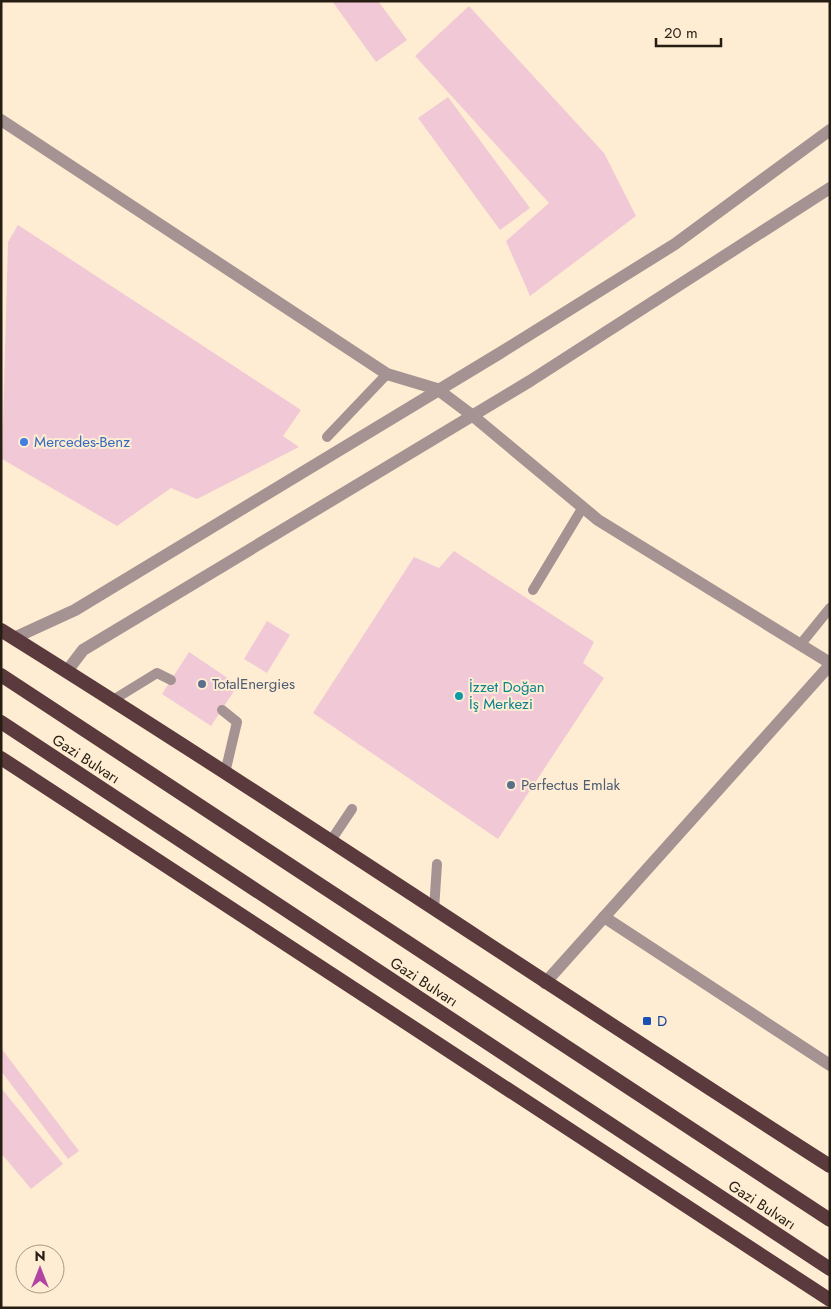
<svg xmlns="http://www.w3.org/2000/svg" width="831" height="1309" font-family="Jost,sans-serif">
<style>
.building{fill:#f1c9d6}
.lines{fill:none;stroke-linecap:round;stroke-linejoin:round}
.service{stroke:#a59292;stroke-width:10}
.minor{stroke:#a59292;stroke-width:12}
.tertiary{stroke:#a59292;stroke-width:12}
.trunk{stroke:#5a3a3c;stroke-width:14}
.shop-dot{fill:#3f7fe0;stroke:#feecd3;stroke-width:2}
.service-dot{fill:#5c6f8a;stroke:#feecd3;stroke-width:2}
.culture-dot{fill:#0f9aa8;stroke:#feecd3;stroke-width:2}
.transit-dot{fill:#1a4fb4;stroke:#feecd3;stroke-width:2}
.labels{text-anchor:middle;stroke-width:4;stroke-linejoin:round;paint-order:stroke}
.shop-label{font-size:15px;fill:#366cbe;stroke:#feecd3;text-anchor:start}
.service-label{font-size:15px;fill:#4e5e75;stroke:#feecd3;text-anchor:start}
.culture-label{font-size:15px;fill:#0d838f;stroke:#feecd3;text-anchor:start}
.street-label{font-size:15px;fill:#261e12;stroke:#feecd3}
.transit-label{font-size:15px;fill:#164399;stroke:#feecd3;text-anchor:start}
</style>
<rect width="100%" height="100%" fill="#feecd3"/>
<!-- building -->
<g class="building">
<polygon points="332,1 378,1 407,40 376,62"/>
<polygon points="469,6 604,153 636,216 530,296 506,241 549,203 415,56"/>
<polygon points="448,97 530,208 500,230 418,118"/>
<polygon points="18,225 301,410 283,436 299,447 197,499 171,488 117,526 2,459 8,242"/>
<polygon points="454,551 594,642 583,663 604,678 498,839 313,713 414,557 439,568"/>
<polygon points="267,621 290,635 267,673 244,659"/>
<polygon points="189,652 238,685 211,726 162,694"/>
<polygon points="1,1048 79,1151 68,1159 1,1071"/>
<polygon points="1,1088 63,1164 31,1189 1,1153"/>
</g>
<g class="lines">
<!-- service -->
<g class="service">
<polyline points="327,437 387,374"/>
<polyline points="533,590 583,507"/>
<polyline points="800,645 830,608"/>
<polyline points="113,700 157,673 171,680"/>
<polyline points="222,710 237,722 225,773"/>
<polyline points="330,842 352,809"/>
<polyline points="434,910 437,864"/>
</g>
<!-- minor -->
<g class="minor">
<polyline points="1,120 387,374 437,389 473,416 598,520 830,663"/>
<polyline points="604,917 830,1065"/>
<polyline points="545,983 830,665"/>
</g>
<!-- tertiary -->
<g class="tertiary">
<polyline points="14,638 75,610 500,353 675,244 830,130"/>
<polyline points="67,671 83,650 530,381 830,188"/>
</g>
<!-- trunk -->
<g class="trunk">
<path d="M1,630C280,804 553,989 830,1166"/>
<polyline points="1,675 830,1220"/>
<polyline points="1,722 830,1269"/>
<polyline points="1,758 830,1300"/>
</g>
</g>
<!-- markers -->
<circle class="shop-dot" cx="24" cy="442" r="5"/>
<g class="service-dot">
<circle cx="202" cy="684" r="5"/>
<circle cx="511" cy="785" r="5"/>
</g>
<circle class="culture-dot" cx="459" cy="696" r="5"/>
<rect class="transit-dot" x="642" y="1016" width="10" height="10" rx="2.5"/>
<g class="labels">
<!-- shop labels -->
<g class="shop-label">
<text x="34" y="447">Mercedes-Benz</text>
</g>
<!-- service labels -->
<g class="service-label">
<text x="212" y="689">TotalEnergies</text>
<text x="521" y="790">Perfectus Emlak</text>
</g>
<!-- culture labels -->
<g class="culture-label">
<text x="469" y="692">İzzet Doğan<tspan x="469" dy="17">İş Merkezi</tspan></text>
</g>
<!-- street labels -->
<g class="street-label">
<text transform="translate(86 759) rotate(33)" y="5">Gazi Bulvarı</text>
<text transform="translate(424 982) rotate(33)" y="5">Gazi Bulvarı</text>
<text transform="translate(762 1205) rotate(33)" y="5">Gazi Bulvarı</text>
</g>
<!-- transit labels -->
<g class="transit-label">
<text x="657" y="1026">D</text>
</g>
</g>
<!-- border -->
<rect width="831" height="1309" fill="none" stroke="#261e12" stroke-width="5"/>
<!-- north arrow -->
<g transform="translate(40 1269)"><circle r="24" fill="#feecd3" stroke="#a89a86"/>
<path d="M0-4L9 19L0 12L-9 19Z" fill="#b345a2"/>
<text y="-8" font-size="14" font-weight="bold" text-anchor="middle" fill="#261e12">N</text>
</g>
<!-- scale -->
<path d="M656 38v8h65v-8" fill="none" stroke="#261e12" stroke-width="2.5"/>
<text x="664" y="38" font-size="15" fill="#261e12" stroke="#feecd3" stroke-width="4" paint-order="stroke">20 m</text>
</svg>
